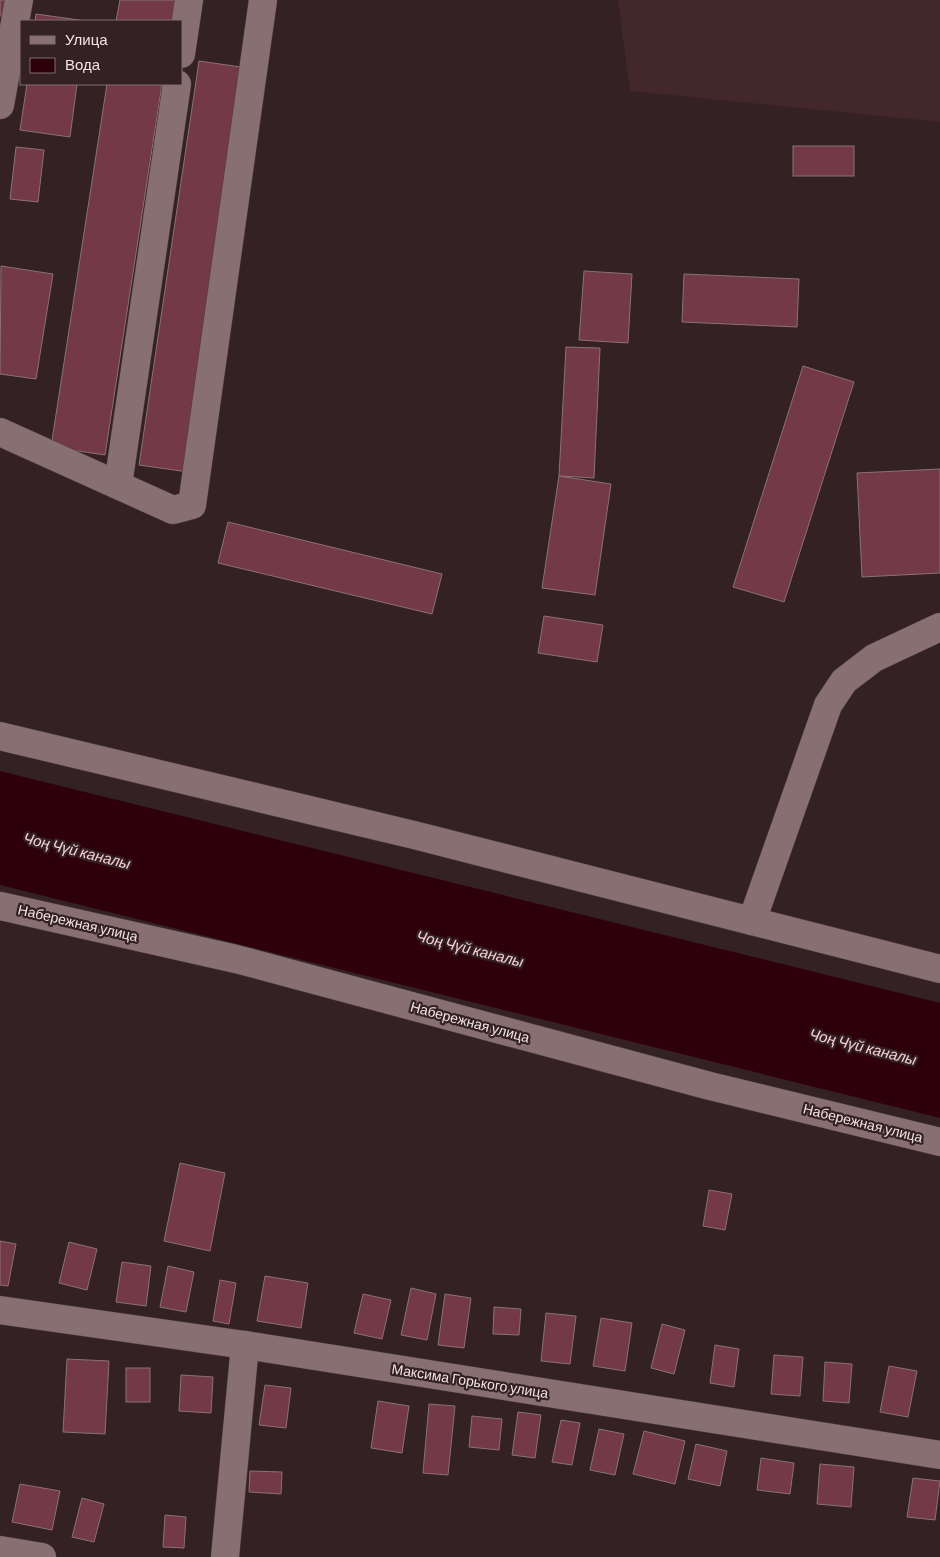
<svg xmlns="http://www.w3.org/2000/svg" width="940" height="1557" font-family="Barlow,sans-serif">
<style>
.built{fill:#42272b}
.water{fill:#2e000b}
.building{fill:#733944;stroke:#8a7275}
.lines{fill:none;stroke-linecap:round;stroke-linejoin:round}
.minor-casing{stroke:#4f3e41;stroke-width:29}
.minor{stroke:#876f72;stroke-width:28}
.labels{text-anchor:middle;stroke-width:4.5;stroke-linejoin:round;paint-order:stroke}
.street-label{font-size:14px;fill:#f2e4e6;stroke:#342124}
.water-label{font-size:15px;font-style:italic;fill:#f7d0d5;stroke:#342124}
</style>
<rect width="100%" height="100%" fill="#342124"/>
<!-- built -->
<polygon class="built" points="618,0 940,0 940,122 630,91"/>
<!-- water -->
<polygon class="water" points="0,771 940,1003 940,1118 0,885"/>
<!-- building -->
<g class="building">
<polygon points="0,0 6,0 3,16 0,16"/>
<polygon points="120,0 175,0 172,21 116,21"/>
<polygon points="36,14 86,21 35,21"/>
<polygon points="199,61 248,68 188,472 139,465"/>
<polygon points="27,84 77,84 70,137 20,130"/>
<polygon points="107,84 162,84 105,455 51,447"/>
<rect x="793" y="146" width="61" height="30"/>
<polygon points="16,147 44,150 38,202 10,199"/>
<polygon points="1,266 53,274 36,379 0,374"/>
<polygon points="584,271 632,274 628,343 579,340"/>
<polygon points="684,274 799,279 797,327 682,322"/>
<polygon points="566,347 600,348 594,478 559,476"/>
<polygon points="803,366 854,382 784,602 733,587"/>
<polygon points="940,469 940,573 862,577 857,473"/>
<polygon points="559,476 611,484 595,595 542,588"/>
<polygon points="228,522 442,574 432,614 218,563"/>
<polygon points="544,616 603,625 597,662 538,653"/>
<polygon points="180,1163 225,1173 210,1251 164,1241"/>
<polygon points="709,1190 732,1194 725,1230 703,1226"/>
<polygon points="0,1241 16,1244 8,1286 0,1285"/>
<polygon points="69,1242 97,1249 87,1290 59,1283"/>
<polygon points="122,1262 151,1266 146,1306 116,1302"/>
<polygon points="168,1266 194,1272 186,1312 160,1307"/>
<polygon points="265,1276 308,1283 301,1328 257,1321"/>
<polygon points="220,1280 236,1283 229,1324 213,1321"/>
<polygon points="411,1288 436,1294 427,1340 401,1335"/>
<polygon points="363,1294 391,1300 382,1339 354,1333"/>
<polygon points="445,1294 471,1298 464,1348 438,1345"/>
<polygon points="494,1307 521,1309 519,1335 493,1334"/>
<polygon points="546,1313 576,1316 570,1364 541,1361"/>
<polygon points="601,1318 632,1323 625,1371 593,1366"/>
<polygon points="662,1324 685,1330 674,1374 651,1368"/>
<polygon points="715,1345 739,1349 734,1387 710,1383"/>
<polygon points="774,1355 803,1357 800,1396 771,1394"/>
<polygon points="67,1359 109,1361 105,1434 63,1432"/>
<polygon points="825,1362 852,1364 849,1403 823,1401"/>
<polygon points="889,1366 917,1371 908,1417 880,1412"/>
<rect x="126" y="1368" width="24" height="34"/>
<polygon points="181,1375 213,1377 211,1413 179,1411"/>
<polygon points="265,1385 291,1388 286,1428 259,1425"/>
<polygon points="378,1401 409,1406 402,1453 371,1448"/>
<polygon points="429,1404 455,1406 448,1475 423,1473"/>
<polygon points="518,1412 541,1415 535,1458 512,1455"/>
<polygon points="472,1416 502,1419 499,1450 469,1447"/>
<polygon points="561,1420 580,1423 572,1465 552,1462"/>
<polygon points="599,1429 624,1434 615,1475 590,1470"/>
<polygon points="644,1431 685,1441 675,1484 633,1474"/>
<polygon points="696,1444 727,1451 720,1486 688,1479"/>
<polygon points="761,1458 794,1463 790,1494 757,1490"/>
<polygon points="820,1464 854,1467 851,1507 817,1504"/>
<polygon points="250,1471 282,1472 281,1494 249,1492"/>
<polygon points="913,1478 940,1481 935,1520 907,1517"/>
<polygon points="20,1484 60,1491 52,1530 12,1522"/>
<polygon points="82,1498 104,1504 94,1542 72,1537"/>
<polygon points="165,1515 186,1517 184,1548 163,1547"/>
</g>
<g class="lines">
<!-- minor casing -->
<g class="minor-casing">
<g id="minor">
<polyline points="181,54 189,0"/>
<polyline points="0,105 19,0"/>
<polyline points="0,432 173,510 192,505 263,0"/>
<polyline points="118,485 177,84"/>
<polyline points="0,736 414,835 940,969"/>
<polyline points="0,906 236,959 710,1086 940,1142"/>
<polyline points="752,921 828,705 844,681 874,658 940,627"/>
<polyline points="0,1310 245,1345 940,1455"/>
<polyline points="0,1550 42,1557"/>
<polyline points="225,1557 245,1345"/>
</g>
</g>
<!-- minor -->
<use href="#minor" class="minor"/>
</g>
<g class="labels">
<!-- street labels -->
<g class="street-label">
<text transform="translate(78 923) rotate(13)" y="5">Набережная улица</text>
<text transform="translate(470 1022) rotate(15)" y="5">Набережная улица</text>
<text transform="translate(863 1123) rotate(14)" y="5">Набережная улица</text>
<text transform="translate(470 1381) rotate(9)" y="5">Максима Горького улица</text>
</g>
<!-- water labels -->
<g class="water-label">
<text transform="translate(77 851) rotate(14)" y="5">Чоң Чүй каналы</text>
<text transform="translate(470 949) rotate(14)" y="5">Чоң Чүй каналы</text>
<text transform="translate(863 1047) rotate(14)" y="5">Чоң Чүй каналы</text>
</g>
</g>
<!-- legend -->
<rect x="20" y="20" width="162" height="65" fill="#342124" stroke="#806f72"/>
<rect x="30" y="36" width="25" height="8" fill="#876f72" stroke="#806f72"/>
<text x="65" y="45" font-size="15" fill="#f2e4e6">Улица</text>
<rect x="30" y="58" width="25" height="15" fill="#2e000b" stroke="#806f72"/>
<text x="65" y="70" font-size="15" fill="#f2e4e6">Вода</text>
</svg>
